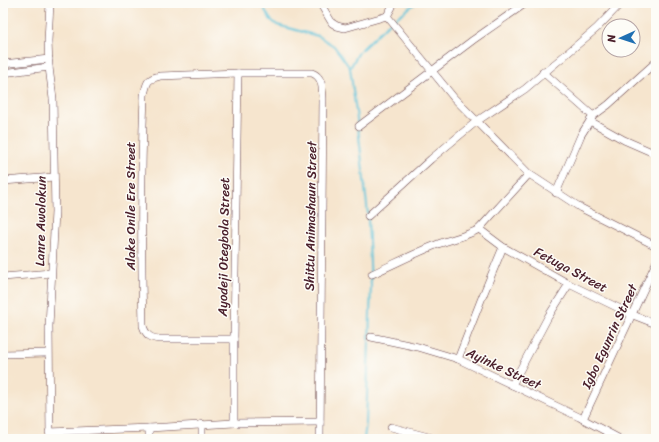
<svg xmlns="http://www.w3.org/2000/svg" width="659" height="442" font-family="Sriracha,sans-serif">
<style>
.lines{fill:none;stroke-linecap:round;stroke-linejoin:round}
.stream{stroke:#5bc2d9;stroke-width:2}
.street-casing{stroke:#643d43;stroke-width:8}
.street{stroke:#fff;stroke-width:7}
.labels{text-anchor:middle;stroke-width:3;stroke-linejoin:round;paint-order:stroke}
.street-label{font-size:13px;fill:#4a1f2b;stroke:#fdfcf7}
</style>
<rect width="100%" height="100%" fill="#fdfcf7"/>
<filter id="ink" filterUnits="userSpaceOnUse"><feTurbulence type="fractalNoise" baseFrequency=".025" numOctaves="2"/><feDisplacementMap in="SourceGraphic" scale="8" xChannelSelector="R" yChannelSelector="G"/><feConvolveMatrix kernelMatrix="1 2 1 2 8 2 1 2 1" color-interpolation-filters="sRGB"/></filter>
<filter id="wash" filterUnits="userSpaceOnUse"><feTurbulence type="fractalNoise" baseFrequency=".012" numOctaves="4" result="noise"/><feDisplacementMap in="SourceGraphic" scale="16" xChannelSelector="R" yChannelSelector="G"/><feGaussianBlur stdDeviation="0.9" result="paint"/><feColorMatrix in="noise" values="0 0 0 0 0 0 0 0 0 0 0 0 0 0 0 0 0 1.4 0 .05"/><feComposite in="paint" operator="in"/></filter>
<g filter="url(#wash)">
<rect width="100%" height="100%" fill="#f6e5ce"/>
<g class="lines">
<!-- stream -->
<g class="stream">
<polyline points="261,3 270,19 277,25 318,36 334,46 350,68 357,119 368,214"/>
<polyline points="350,68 359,52 388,24 416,3"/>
<polyline points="364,439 366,423 371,286 368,218"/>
</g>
</g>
</g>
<g filter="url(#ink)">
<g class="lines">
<!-- street casing -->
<g class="street-casing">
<g id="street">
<polyline points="50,3 48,41 49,67 53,99 55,212 49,326 50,439"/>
<polyline points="320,3 332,23 337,26 345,28 387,16 454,98 529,174 581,208 656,246"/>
<polyline points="387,16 392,7 393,3"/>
<polyline points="3,64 49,59"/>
<polyline points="543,72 593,116"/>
<polyline points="3,73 49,67"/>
<polyline points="590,121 624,140 656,154"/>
<polyline points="359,126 473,40 526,3"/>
<polyline points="3,181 54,177"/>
<polyline points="556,193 581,135 593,116 608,105 656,62"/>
<polyline points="368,216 431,159 477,121 525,89 597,28 621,3"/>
<polyline points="479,229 503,247 569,284 633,315 656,324"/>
<path d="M372,274C394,264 416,253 438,244C452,239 467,236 479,229L529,174"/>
<polyline points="3,277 51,273"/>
<polyline points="371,337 418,347 458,359 579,417 620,439"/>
<path d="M234,339H159C150,338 146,335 143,326C141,249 141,172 144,95C147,82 147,79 160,76L238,73H312C323,77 322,88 323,98L320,439"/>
<polyline points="3,354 48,353"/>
<polyline points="458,359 481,300 503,247"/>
<polyline points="512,385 548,317 569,284"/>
<polyline points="583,419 656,263"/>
<polyline points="234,423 234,339 238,73"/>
<polyline points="391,427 436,439"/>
<polyline points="49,432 149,428 234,423 320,422"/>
<polyline points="149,439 149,428"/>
<polyline points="202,439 202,424"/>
</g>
</g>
<!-- street -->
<use href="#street" class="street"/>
</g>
</g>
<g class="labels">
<!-- street labels -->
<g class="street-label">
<text transform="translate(130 206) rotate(-90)" y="5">Alake Onile Ere Street</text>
<text transform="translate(310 216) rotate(-89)" y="5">Shittu Animashaun Street</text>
<text transform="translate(40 221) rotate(-89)" y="5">Lanre Awolokun</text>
<text transform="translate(223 247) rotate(-89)" y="5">Ayodeji Otegbola Street</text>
<text transform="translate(571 269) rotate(28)" y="5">Fetuga Street</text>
<text transform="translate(609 336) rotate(-65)" y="5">Igbo Egunrin Street</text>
<text transform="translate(504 368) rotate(25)" y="5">Ayinke Street</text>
</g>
</g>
<!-- margin -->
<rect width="659" height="442" fill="none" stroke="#fdfcf7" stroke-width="16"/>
<!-- north arrow -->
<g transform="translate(621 38) rotate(267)"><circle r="19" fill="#fdfcf7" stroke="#b5a4a5"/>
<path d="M0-3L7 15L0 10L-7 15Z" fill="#1f6fb2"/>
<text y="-6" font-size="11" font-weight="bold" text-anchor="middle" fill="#4a1f2b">N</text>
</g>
</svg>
